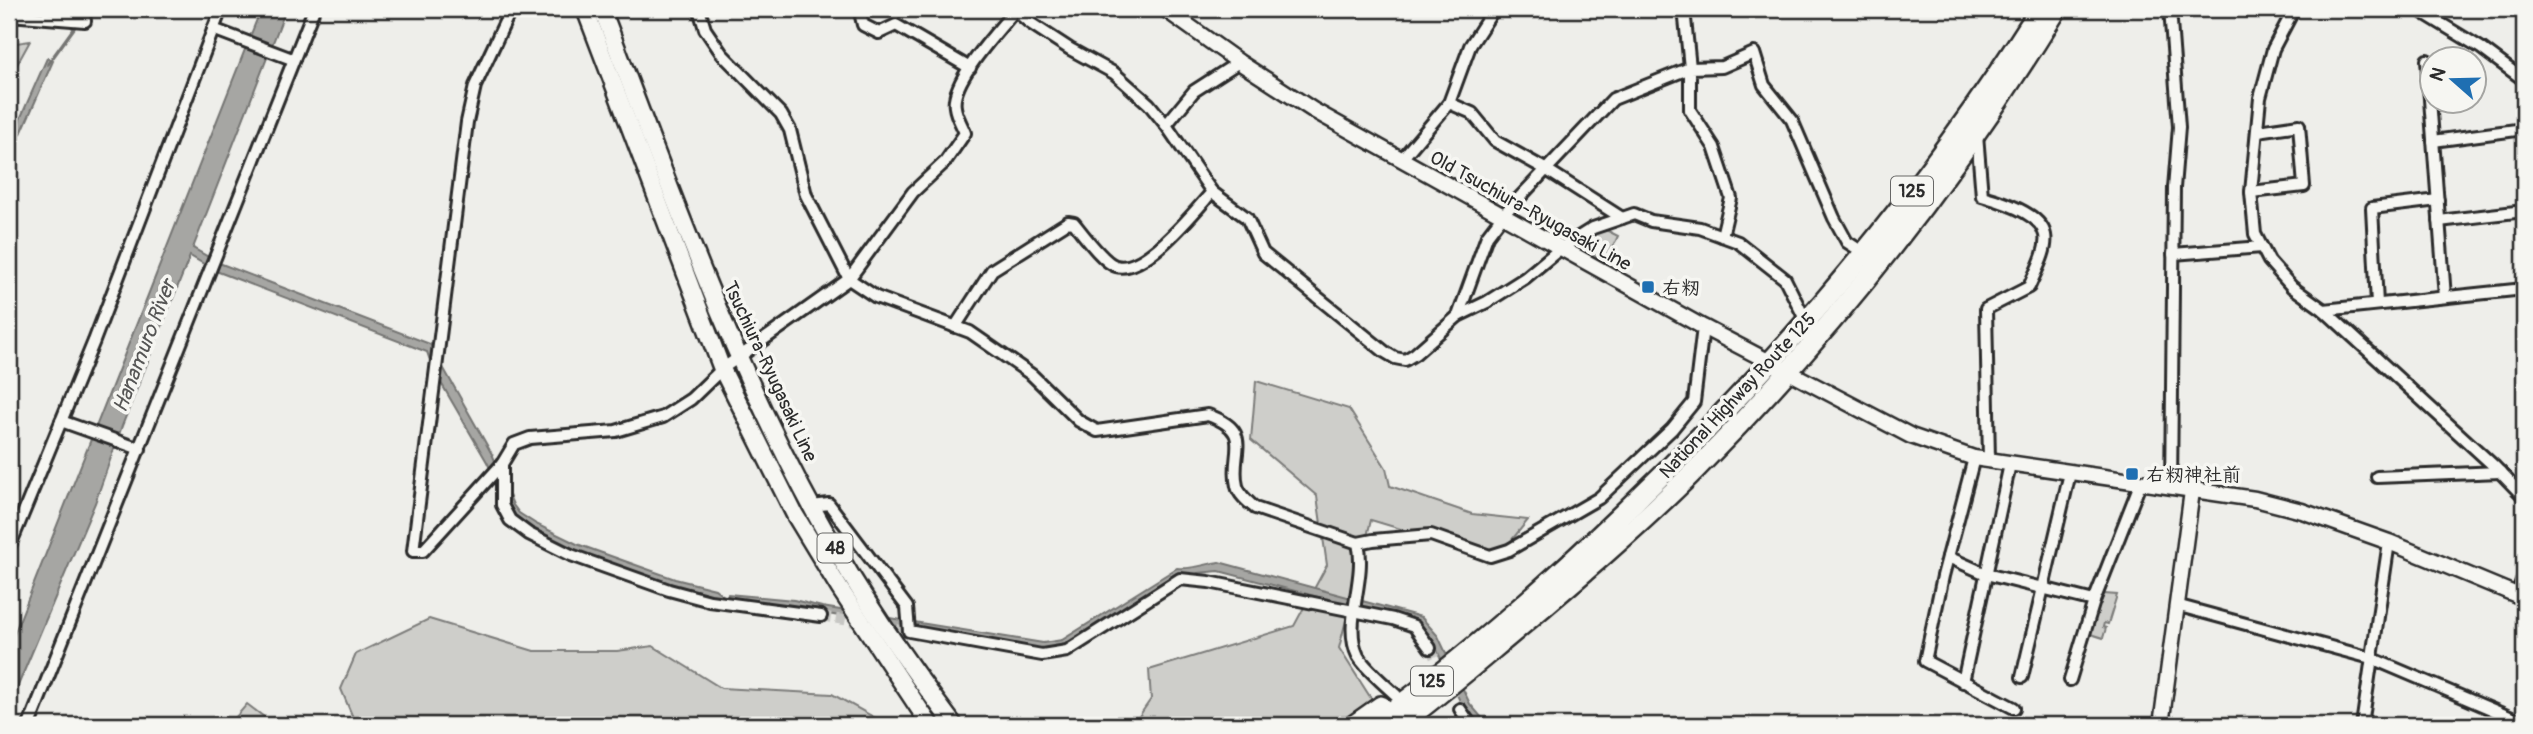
<svg xmlns="http://www.w3.org/2000/svg" width="2533" height="734" font-family="Pangolin,'Klee One',sans-serif">
<style>
.green{fill:#cececa;stroke:#7c7c7a;stroke-width:2}
.water{fill:#a6a6a3;stroke:#757573;stroke-width:2}
.lines{fill:none;stroke-linecap:round;stroke-linejoin:round}
.stream{stroke:#757573;stroke-width:3.5}
.street-tunnel{stroke:#c7c7c4;stroke-width:10;stroke-dasharray:10 5;stroke-linecap:butt}
.street-casing{stroke:#2b2b2b;stroke-width:16}
.secondary-casing{stroke:#2b2b2b;stroke-width:19}
.primary-casing{stroke:#2b2b2b;stroke-width:21}
.highway-casing{stroke:#2b2b2b;stroke-width:24}
.street{stroke:#f6f6f2;stroke-width:10}
.secondary{stroke:#f6f6f2;stroke-width:14}
.primary{stroke:#f6f6f2;stroke-width:16}
.highway{stroke:#f6f6f2;stroke-width:19}
.poi-dot{fill:#1f6fb2;stroke:#f6f6f2;stroke-width:2.5}
.labels{text-anchor:middle;stroke-width:7;stroke-linejoin:round;paint-order:stroke}
.shield{fill:#f6f6f2;stroke:#686867;stroke-width:2}
.shield-label{font-size:18px;font-weight:bold;fill:#2b2b2b}
.street-label{font-size:19px;fill:#2b2b2b;stroke:#f6f6f2}
.poi-label{font-size:19px;font-weight:bold;fill:#2b2b2b;stroke:#f6f6f2;text-anchor:start}
.water-label{font-size:21px;font-style:italic;fill:#565655;stroke:#f6f6f2}
</style>
<rect width="100%" height="100%" fill="#eeeeea"/>
<filter id="ink" filterUnits="userSpaceOnUse"><feTurbulence type="fractalNoise" baseFrequency=".0143" numOctaves="2"/><feDisplacementMap in="SourceGraphic" scale="14" xChannelSelector="R" yChannelSelector="G"/><feConvolveMatrix kernelMatrix="1 2 1 2 8 2 1 2 1" color-interpolation-filters="sRGB"/></filter>
<g filter="url(#ink)">
<!-- green -->
<g class="green">
<polygon points="30,41 9,79 9,44"/>
<polygon points="1602,228 1618,236 1606,262 1573,244"/>
<polygon points="1256,381 1349,409 1386,468 1390,486 1472,514 1528,520 1497,558 1371,520 1339,648 1388,725 1133,725 1151,699 1149,670 1294,626 1327,565 1317,496 1251,440"/>
<polygon points="2104,594 2117,595 2108,624 2104,623 2103,627 2106,628 2103,638 2087,633"/>
<polygon points="429,619 534,651 617,651 653,646 721,688 832,694 879,720 884,725 356,725 341,689 356,654"/>
<polygon points="247,704 264,717 268,725 229,725"/>
</g>
<!-- water -->
<g class="water">
<path d="M261,9H286L193,248L219,263L430,344L493,456L513,505L519,513L536,524L577,544L675,579L715,589L725,597L728,594L794,600L822,607L1043,643L1062,640L1177,568C1191,570 1205,564 1219,562L1421,617L1438,636L1470,704L1488,725H1480L1463,708L1432,639L1417,623L1219,571L1198,573L1065,648L1042,651L793,608L730,602L671,586L574,551L531,531L514,519L487,462L433,369L427,352L216,271L190,256L122,426L95,503L9,707V647Z"/>
<polygon points="47,58 53,61 9,161 9,144"/>
</g>
<g class="lines">
<!-- stream -->
<polyline class="stream" points="48,64 74,28"/>
<!-- street-tunnel -->
<g class="street-tunnel">
<polyline points="821,616 866,624"/>
<polyline points="882,627 909,631"/>
<polyline points="1430,648 1460,709"/>
</g>
<!-- street casing -->
<g class="street-casing">
<g id="street">
<path d="M511,9L475,86L467,122L413,551H423L502,464L514,444L530,438L616,431L663,417L691,399L722,369L849,279L913,192L945,162L965,133C962,125 956,116 955,107C950,81 1000,29 1016,9"/>
<path d="M699,9L705,29L722,54L781,114L790,130L806,195L849,279L876,297L970,332L1032,375L1079,421L1097,431L1208,415C1256,432 1229,453 1237,486C1239,495 1248,502 1255,508L1358,543C1367,579 1342,624 1358,656C1365,668 1386,686 1396,695"/>
<polyline points="862,9 860,12 863,25 879,33 896,25 970,68"/>
<polyline points="2170,9 2179,127 2174,188 2171,488"/>
<polyline points="2294,9 2273,49 2260,98 2251,192 2255,234 2269,261 2292,287 2324,310 2495,467 2524,497"/>
<polyline points="2417,9 2481,48 2524,80"/>
<polyline points="1015,10 1030,23 1070,49 1114,73 1149,104 1166,125 1212,192 1247,218 1263,253 1385,352 1395,358 1405,360 1415,354 1458,316 1487,302 1525,278 1561,248 1593,228 1634,214 1651,221 1700,228 1738,242 1785,279 1806,321"/>
<polyline points="9,15 85,21 83,9"/>
<polyline points="213,29 292,59"/>
<polyline points="2427,60 2445,297"/>
<polyline points="1449,103 1472,113 1495,141 1547,170 1622,218"/>
<polyline points="1166,125 1194,91 1239,62"/>
<path d="M1977,135L1982,196C2000,201 2041,213 2045,235C2048,251 2035,272 2029,287L1986,309L1989,460"/>
<polyline points="2433,141 2524,129"/>
<polyline points="1401,160 1449,103 1470,46 1494,9"/>
<polyline points="2251,192 2304,186 2299,125 2258,131"/>
<polyline points="2439,221 2524,211"/>
<polyline points="1722,236 1731,198 1714,147 1690,110 1690,68 1722,67 1754,53 1764,85 1792,120 1834,218 1847,242 1864,253"/>
<polyline points="2173,254 2262,247"/>
<polyline points="2377,304 2372,208 2438,200"/>
<polyline points="2324,310 2524,289"/>
<polyline points="1458,316 1487,236 1503,215 1613,99 1690,68 1684,9"/>
<path d="M955,327L992,270L1068,222L1074,223C1082,233 1104,263 1116,266C1145,274 1194,212 1212,192"/>
<polyline points="61,421 140,449"/>
<polyline points="1974,458 1943,576 1925,661 2014,708"/>
<polyline points="502,464 502,505 510,520 529,534 571,555 669,590 710,601 821,616"/>
<polyline points="2377,477 2500,472"/>
<polyline points="812,506 829,504 907,607 909,631 1042,655 1067,651 1180,579 1209,582 1393,619 1414,626 1430,648"/>
<polyline points="1358,543 1373,540 1431,535 1490,556 1509,550 1599,498 1672,429 1694,402 1703,327"/>
<polyline points="9,548 94,341 221,9"/>
<polyline points="1948,557 1986,574 2094,601"/>
<polyline points="2517,595 2524,575"/>
<polyline points="2176,605 2371,658 2524,723"/>
<polyline points="2022,677 2070,473"/>
<polyline points="2070,680 2094,601 2140,484"/>
<polyline points="1963,682 2010,464"/>
<polyline points="1460,709 1471,725"/>
<polyline points="29,725 314,9"/>
<polyline points="2362,725 2389,542"/>
</g>
</g>
<!-- secondary casing -->
<g class="secondary-casing">
<g id="secondary">
<polyline points="1165,9 1239,62 1313,110 1703,327 1911,436 1974,458 2255,499 2302,511 2389,542 2524,598"/>
<polyline points="2161,725 2192,491"/>
</g>
</g>
<!-- primary casing -->
<g class="primary-casing">
<g id="primary">
<polyline points="585,9 722,369 795,515 840,589 930,725"/>
<path d="M602,9C669,185 732,365 825,531C862,598 907,663 954,725"/>
</g>
</g>
<!-- highway casing -->
<g class="highway-casing">
<g id="highway">
<polyline points="1354,725 1381,706"/>
<path d="M1373,725C1462,661 1544,589 1623,513C1781,362 1923,194 2040,9"/>
<path d="M1399,725C1437,697 1473,666 1510,635C1573,582 1637,528 1695,470C1832,332 1956,174 2057,9"/>
</g>
</g>
<!-- street -->
<use href="#street" class="street"/>
<!-- secondary -->
<use href="#secondary" class="secondary"/>
<!-- primary -->
<use href="#primary" class="primary"/>
<!-- highway -->
<use href="#highway" class="highway"/>
</g>
</g>
<!-- markers -->
<g class="poi-dot">
<rect x="1641" y="280" width="14" height="14" rx="3.5"/>
<rect x="2125" y="467" width="14" height="14" rx="3.5"/>
</g>
<g class="labels">
<!-- shield labels -->
<g class="shield">
<rect x="1891" y="176.5" width="42" height="29" rx="5"/>
<rect x="817.5" y="533.5" width="35" height="29" rx="5"/>
<rect x="1411" y="666.5" width="42" height="29" rx="5"/>
</g>
<g class="shield-label">
<text x="1912" y="197">125</text>
<text x="835" y="554">48</text>
<text x="1432" y="687">125</text>
</g>
<!-- street labels -->
<g class="street-label">
<text transform="translate(1531 210) rotate(29)" y="7">Old Tsuchiura-Ryugasaki Line</text>
<text transform="translate(771 371) rotate(65)" y="7">Tsuchiura-Ryugasaki Line</text>
<text transform="translate(1737 395) rotate(-47)" y="7">National Highway Route 125</text>
</g>
<!-- poi labels -->
<g class="poi-label">
<text x="1662" y="294">右籾</text>
<text x="2146" y="481">右籾神社前</text>
</g>
<!-- water labels -->
<g class="water-label">
<text transform="translate(144 346) rotate(-69)" y="7">Hanamuro River</text>
</g>
</g>
<!-- margin -->
<rect width="2533" height="734" fill="none" stroke="#f6f6f2" stroke-width="35"/>
<rect x="18" y="18" width="2498" height="699" fill="none" stroke="#2b2b2b" stroke-width="2.5" filter="url(#ink)"/>
<!-- north arrow -->
<g transform="translate(2453 80) rotate(290)"><circle r="33" fill="#f6f6f2" stroke="#a5a5a2" stroke-width="2"/>
<path d="M0-5L12 26L0 18L-12 26Z" fill="#1f6fb2"/>
<text y="-10" font-size="19" font-weight="bold" text-anchor="middle" fill="#2b2b2b">N</text>
</g>
</svg>
